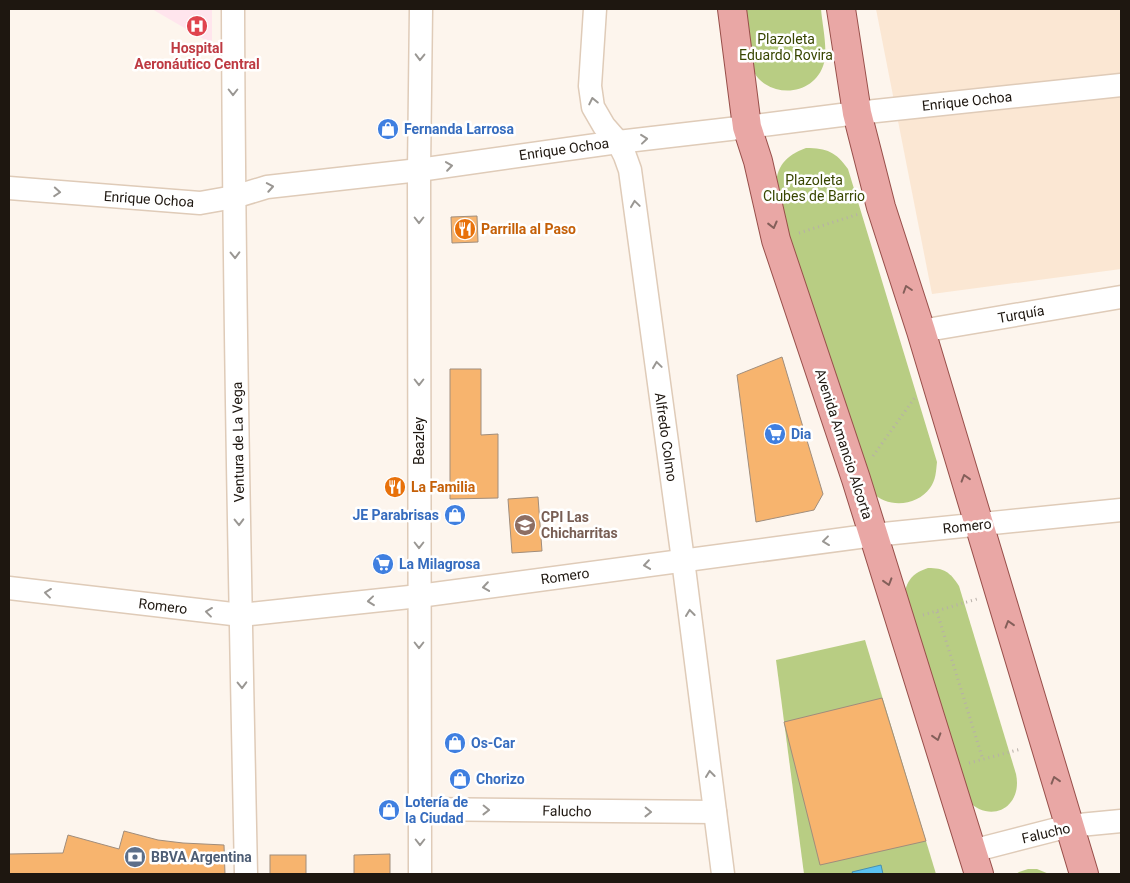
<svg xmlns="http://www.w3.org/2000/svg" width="1130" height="883" font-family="Roboto,sans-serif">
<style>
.built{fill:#fbe7d3}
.medical{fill:#ffe5ed}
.green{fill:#b8cd83}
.water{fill:#5bc2f1;stroke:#498fae}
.building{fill:#f7b46e;stroke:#a08d7c}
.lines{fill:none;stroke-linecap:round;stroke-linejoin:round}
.minor-casing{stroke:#dfcbb8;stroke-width:25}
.major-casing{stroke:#984f4a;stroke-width:30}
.path{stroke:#b7afa8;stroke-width:3;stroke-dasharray:1 4;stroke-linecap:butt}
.minor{stroke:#fff;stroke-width:22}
.major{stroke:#e9a7a5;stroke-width:28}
.oneway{stroke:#9a9793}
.oneway2{stroke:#845f5a}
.labels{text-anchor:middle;stroke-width:5;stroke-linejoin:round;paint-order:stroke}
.park-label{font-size:14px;fill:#384601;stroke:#fff}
.health-label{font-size:14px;font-weight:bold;fill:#be3a42;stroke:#fff}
.street-label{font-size:14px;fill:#1e1710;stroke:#fff}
.shop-label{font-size:14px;font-weight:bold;fill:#366cbe;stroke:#fff;text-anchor:start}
.food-label{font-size:14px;font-weight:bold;fill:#c56008;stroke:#fff;text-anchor:start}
.education-label{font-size:14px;font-weight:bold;fill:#785e54;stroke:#fff;text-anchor:start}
.service-label{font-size:14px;font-weight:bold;fill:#4e5e75;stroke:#fff;text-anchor:start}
</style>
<rect width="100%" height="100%" fill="#fdf5ed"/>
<!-- built -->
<polygon class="built" points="876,9 1121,9 1121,269 932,294"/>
<!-- medical -->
<polygon class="medical" points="152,9 212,9 212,44"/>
<!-- green -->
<g class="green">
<path d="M743,9H821C822,23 828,49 824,63C817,89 787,98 765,84C760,81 755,75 753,70C751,64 751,57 750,51C747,37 745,23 743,9Z"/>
<path d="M806,148C827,148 836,152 848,169L937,462C936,471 936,480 930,488C917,506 888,509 872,492C870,490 868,486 865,483L776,192C775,168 784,156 806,148Z"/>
<path d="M928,568C944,568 950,572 959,586L1016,774C1023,807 991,825 967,800L904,594C908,579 913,573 928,568Z"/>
<polygon points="865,640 936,874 804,874 776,660"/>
<polygon points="1028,869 1037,869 1049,874 1016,874 1019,872"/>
</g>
<!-- water -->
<polygon class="water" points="881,865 883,874 853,874 852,872"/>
<!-- building -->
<g class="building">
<polygon points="477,216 478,242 452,243 451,217"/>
<polygon points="782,357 823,494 814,510 756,522 737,375"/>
<polygon points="450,369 481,369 481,435 498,434 498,498 450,499"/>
<polygon points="538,497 542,551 512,553 508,499"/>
<polygon points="882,698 926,841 820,865 784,722"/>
<polygon points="124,831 158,840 183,843 224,845 225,874 9,874 9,854 63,853 68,835 119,849"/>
<polygon points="390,854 390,874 354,874 354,855"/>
<rect x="270" y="855" width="36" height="19"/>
</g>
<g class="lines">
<!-- minor casing -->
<g class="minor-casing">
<g id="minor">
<path d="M233,9C234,297 240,586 246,874"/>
<polyline points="595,9 590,86 593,107 604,126 618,142 625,156 630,170 683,560 723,874"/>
<polyline points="9,188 200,203 234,197 267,187 419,170 618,142 747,127 857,113 1121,85"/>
<polyline points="921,331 1121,297"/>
<polyline points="9,588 241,615 419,596 874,535 1121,510"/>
<polyline points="419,809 715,812"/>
<polyline points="972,851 1069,826 1121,821"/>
<polyline points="420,874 419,170 421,9"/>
</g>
</g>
<!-- major casing -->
<g class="major-casing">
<g id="major">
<polyline points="732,9 747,127 758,161 776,240 856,479 979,874"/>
<polyline points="841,9 857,113 881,207 921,331 1084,874"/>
</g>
</g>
<!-- path -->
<g class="path">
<polyline points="799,233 859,214"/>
<polyline points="873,456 916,396"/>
<polyline points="937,612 983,760"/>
<polyline points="923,615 977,599"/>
<polyline points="969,763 1021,749"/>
</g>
<!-- minor -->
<use href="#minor" class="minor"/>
<!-- major -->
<use href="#major" class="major"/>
</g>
<!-- one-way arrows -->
<defs><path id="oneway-chevron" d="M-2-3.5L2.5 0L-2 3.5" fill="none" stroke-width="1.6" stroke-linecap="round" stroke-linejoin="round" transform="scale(1.25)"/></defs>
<g class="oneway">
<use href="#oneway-chevron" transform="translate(420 57) rotate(91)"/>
<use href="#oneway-chevron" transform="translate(233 92) rotate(90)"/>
<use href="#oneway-chevron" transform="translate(593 101) rotate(-102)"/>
<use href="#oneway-chevron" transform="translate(644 139) rotate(-6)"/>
<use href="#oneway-chevron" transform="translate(449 166) rotate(-8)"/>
<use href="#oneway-chevron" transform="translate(270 187) rotate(-10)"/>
<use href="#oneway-chevron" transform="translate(57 192) rotate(4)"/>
<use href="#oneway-chevron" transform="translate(635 204) rotate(-98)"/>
<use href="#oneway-chevron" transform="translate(419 220) rotate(90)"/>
<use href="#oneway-chevron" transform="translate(235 255) rotate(89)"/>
<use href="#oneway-chevron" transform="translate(657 365) rotate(-98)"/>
<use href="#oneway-chevron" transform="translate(419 382) rotate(90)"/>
<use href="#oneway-chevron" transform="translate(239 522) rotate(89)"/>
<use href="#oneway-chevron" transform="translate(826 541) rotate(173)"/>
<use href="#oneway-chevron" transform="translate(419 545) rotate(90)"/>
<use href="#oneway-chevron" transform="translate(647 565) rotate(172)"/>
<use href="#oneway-chevron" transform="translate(486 587) rotate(172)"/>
<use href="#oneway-chevron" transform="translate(48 593) rotate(-173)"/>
<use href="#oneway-chevron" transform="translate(371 601) rotate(174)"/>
<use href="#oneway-chevron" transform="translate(209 612) rotate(-173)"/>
<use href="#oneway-chevron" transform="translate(690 613) rotate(-97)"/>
<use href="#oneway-chevron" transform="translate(419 645) rotate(90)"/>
<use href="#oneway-chevron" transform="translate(242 685) rotate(89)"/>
<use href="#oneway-chevron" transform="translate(710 774) rotate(-97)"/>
<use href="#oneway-chevron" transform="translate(486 810) rotate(1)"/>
<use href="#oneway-chevron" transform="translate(648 812) rotate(1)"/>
<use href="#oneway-chevron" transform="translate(420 842) rotate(90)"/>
</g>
<g class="oneway2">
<use href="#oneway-chevron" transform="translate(773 225) rotate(76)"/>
<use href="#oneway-chevron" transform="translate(907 289) rotate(-108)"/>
<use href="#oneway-chevron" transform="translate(965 478) rotate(-107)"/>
<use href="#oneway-chevron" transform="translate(888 582) rotate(73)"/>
<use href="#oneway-chevron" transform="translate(1009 624) rotate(-107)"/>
<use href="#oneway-chevron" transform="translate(937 737) rotate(73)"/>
<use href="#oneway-chevron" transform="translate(1055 780) rotate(-107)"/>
</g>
<!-- icons -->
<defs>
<g id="hospital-disc" transform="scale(1.125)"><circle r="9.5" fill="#e0444e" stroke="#fff"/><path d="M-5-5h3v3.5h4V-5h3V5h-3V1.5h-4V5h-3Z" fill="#fff"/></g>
<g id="shop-disc" transform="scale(1.125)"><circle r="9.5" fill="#3f7fe0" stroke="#fff"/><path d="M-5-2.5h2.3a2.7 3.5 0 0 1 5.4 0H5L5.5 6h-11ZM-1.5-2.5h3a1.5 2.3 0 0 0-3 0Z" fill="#fff"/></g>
<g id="restaurant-disc" transform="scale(1.125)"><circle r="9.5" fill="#e8710a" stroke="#fff"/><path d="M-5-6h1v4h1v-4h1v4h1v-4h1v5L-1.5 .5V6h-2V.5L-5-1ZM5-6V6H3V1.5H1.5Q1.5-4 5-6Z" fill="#fff"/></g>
<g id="supermarket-disc" transform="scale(1.125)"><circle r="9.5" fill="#3f7fe0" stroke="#fff"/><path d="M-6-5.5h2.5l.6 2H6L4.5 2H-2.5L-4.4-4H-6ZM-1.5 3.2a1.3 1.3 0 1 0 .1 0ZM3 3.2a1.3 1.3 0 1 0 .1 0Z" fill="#fff"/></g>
<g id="school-disc" transform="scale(1.125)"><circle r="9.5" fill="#8d6e63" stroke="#fff"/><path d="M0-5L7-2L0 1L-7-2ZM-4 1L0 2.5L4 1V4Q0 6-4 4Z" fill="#fff"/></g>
<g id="bank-disc" transform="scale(1.125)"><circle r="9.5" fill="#5c6f8a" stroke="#fff"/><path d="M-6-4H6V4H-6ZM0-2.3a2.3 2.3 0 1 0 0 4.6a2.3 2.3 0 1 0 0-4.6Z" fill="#fff"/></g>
</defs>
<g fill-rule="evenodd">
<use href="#hospital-disc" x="197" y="26"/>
<use href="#shop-disc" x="388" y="129"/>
<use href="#restaurant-disc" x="465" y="229"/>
<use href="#supermarket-disc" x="775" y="434"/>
<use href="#restaurant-disc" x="395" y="487"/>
<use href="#shop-disc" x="455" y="515"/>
<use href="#school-disc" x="525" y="525"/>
<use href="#supermarket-disc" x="383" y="564"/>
<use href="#shop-disc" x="455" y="743"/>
<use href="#shop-disc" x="460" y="779"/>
<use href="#shop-disc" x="389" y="810"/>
<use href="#bank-disc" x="135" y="857"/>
</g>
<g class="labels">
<!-- park labels -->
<g class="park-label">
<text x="786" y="44">Plazoleta<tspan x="786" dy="16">Eduardo Rovira</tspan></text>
<text x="814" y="185">Plazoleta<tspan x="814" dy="16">Clubes de Barrio</tspan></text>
</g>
<!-- health labels -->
<g class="health-label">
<text x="197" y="53">Hospital<tspan x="197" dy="16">Aeronáutico Central</tspan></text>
</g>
<!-- street labels -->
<g class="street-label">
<text transform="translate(967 101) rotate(-6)" y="5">Enrique Ochoa</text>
<text transform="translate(564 149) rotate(-8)" y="5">Enrique Ochoa</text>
<text transform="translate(149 199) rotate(4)" y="5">Enrique Ochoa</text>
<text transform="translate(1021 314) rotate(-10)" y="5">Turquía</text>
<text transform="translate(666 437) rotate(82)" y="5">Alfredo Colmo</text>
<text transform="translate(419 441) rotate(-90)" y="5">Beazley</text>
<text transform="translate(238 442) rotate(-91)" y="5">Ventura de La Vega</text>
<text transform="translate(844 444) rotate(72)" y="5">Avenida Amancio Alcorta</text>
<text transform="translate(967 526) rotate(-6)" y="5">Romero</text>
<text transform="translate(565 576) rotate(-8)" y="5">Romero</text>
<text transform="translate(163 606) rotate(7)" y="5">Romero</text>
<text transform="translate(567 811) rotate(1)" y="5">Falucho</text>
<text transform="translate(1046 833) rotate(-13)" y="5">Falucho</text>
</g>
<!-- shop labels -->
<g class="shop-label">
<text x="404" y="134">Fernanda Larrosa</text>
<text x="791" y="439">Dia</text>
<text x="439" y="520" text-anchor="end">JE Parabrisas</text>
<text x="399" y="569">La Milagrosa</text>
<text x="471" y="748">Os-Car</text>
<text x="476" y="784">Chorizo</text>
<text x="405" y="807">Lotería de<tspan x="405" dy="16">la Ciudad</tspan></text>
</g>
<!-- food labels -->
<g class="food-label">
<text x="481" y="234">Parrilla al Paso</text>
<text x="411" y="492">La Familia</text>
</g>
<!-- education labels -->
<g class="education-label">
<text x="541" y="522">CPI Las<tspan x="541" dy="16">Chicharritas</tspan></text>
</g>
<!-- service labels -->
<g class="service-label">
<text x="151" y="862">BBVA Argentina</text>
</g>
</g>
<!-- border -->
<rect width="1130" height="883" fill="none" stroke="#1e1710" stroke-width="20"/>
</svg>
